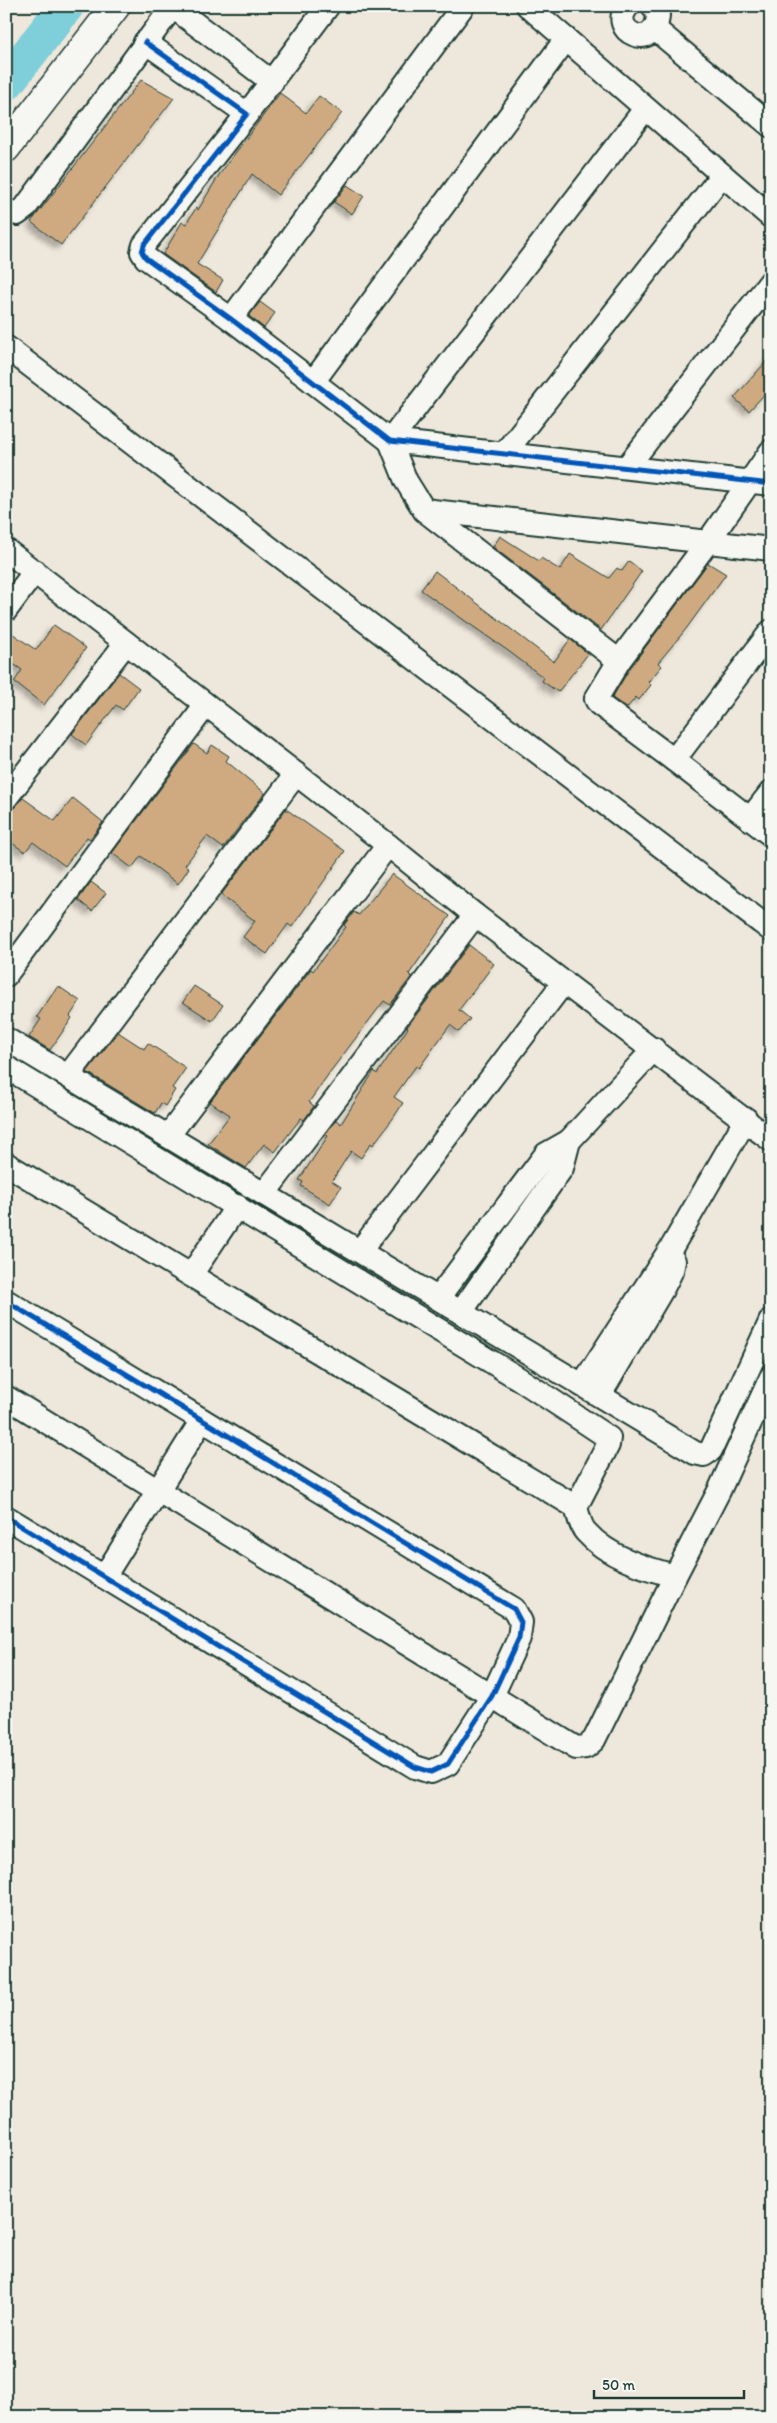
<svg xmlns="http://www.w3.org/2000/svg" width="777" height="2423" font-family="Itim,sans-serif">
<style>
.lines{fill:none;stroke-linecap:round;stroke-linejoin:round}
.river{stroke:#7ecfd9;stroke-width:36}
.building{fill:#cfaa81;stroke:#1f3d34;filter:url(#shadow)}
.minor-casing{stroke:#1f3d34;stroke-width:26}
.tertiary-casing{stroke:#1f3d34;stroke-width:31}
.minor{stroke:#f6f6f2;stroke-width:22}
.tertiary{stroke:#f6f6f2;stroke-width:28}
.cycleway-casing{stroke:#f6f6f2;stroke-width:8}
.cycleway{stroke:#0057b8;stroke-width:5}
</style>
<defs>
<filter id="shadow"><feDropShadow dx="-4.5" dy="4.5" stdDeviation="2.5" flood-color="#0004"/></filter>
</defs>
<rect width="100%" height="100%" fill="#eee7db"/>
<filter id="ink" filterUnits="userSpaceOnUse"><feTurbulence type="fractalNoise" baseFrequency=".02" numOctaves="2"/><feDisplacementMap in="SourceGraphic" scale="10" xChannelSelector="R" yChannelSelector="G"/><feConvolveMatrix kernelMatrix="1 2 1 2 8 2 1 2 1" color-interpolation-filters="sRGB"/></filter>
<g filter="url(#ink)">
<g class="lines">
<!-- river -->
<polyline class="river" points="6,83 66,6"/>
</g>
<!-- building -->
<g class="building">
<polygon points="141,80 174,98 61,245 31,222"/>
<polygon points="280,93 306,113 319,96 342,113 278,195 252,174 197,264 223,280 216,292 163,254 182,222 186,224 196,208 198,210 219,175"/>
<polygon points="347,185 364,196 352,214 334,202"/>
<polygon points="260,302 275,313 264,328 249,316"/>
<polygon points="771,356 771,387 749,411 734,398"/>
<polygon points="500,536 539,561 541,558 560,570 570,554 609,578 617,568 622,571 629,561 642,571 601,630 493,547"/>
<polygon points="708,563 726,574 686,629 658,663 662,666 648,682 651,685 639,700 636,697 627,708 612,698 630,668"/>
<polygon points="435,571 554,662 570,639 588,654 558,692 542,681 544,678 511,653 421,590"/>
<polygon points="54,625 86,648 44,705 14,682 22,670 6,659 6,629 36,650"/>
<polygon points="119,673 139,688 123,710 116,705 86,745 72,734"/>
<polygon points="194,744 207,753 212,745 229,756 226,761 265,793 223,848 207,836 185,865 189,868 178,884 141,856 132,868 112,853"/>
<polygon points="23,798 55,821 73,798 103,822 90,839 87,837 65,866 33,842 25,852 6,839 6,811 16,806"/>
<polygon points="286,809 345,851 292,927 288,924 267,954 243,937 255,921 221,895"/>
<polygon points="392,874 450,916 409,974 412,976 390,1005 384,1001 330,1072 309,1102 314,1106 304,1120 301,1118 275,1152 264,1144 246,1168 208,1144 230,1115 210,1102 311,969 313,971 346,927 344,925 354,912 359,915"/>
<polygon points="91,882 106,893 92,911 78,900"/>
<polygon points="469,945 494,964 459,1010 470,1019 459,1032 450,1025 419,1068 416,1066 394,1097 403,1103 394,1117 373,1145 371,1143 361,1158 351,1151 332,1181 341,1187 330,1204 301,1186 303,1182 299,1180 328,1136 325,1134 336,1120 341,1124 374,1071 377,1074 408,1028 407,1027"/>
<polygon points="58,986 80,1001 70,1016 72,1018 50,1050 29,1037 41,1019 37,1017"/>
<polygon points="194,986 223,1005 212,1021 183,1002"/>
<polygon points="118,1032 144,1049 148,1043 186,1068 172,1088 175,1090 165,1106 161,1103 155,1113 87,1072"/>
</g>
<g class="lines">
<!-- minor casing -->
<g class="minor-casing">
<g id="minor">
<polyline points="528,6 771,217"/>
<path d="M628,6C606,31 656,54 658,15L653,6"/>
<polyline points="173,7 272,82"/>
<polyline points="655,29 771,126"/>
<polyline points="145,42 247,114 144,245 142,252 146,258 231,319 390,441 771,484"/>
<polyline points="645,109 390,441 406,481 424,510 771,549"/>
<polyline points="247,114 328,6"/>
<polyline points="6,210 17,214 25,208 173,6"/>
<polyline points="231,319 463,6"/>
<polyline points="6,347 771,930"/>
<polyline points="313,382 566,39"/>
<polyline points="504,454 722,175"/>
<polyline points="627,467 771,281"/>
<polyline points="425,511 619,661 596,699 599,704 674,760 771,835"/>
<polyline points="6,550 388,845 475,915 771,1140"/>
<polyline points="6,610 35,571"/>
<polyline points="619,661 707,543 771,451"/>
<polyline points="674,760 771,631"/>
<polyline points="6,798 126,643"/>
<polyline points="750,819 771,792"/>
<polyline points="6,975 206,705"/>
<polyline points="6,1039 695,1453 704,1455 711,1450 771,1320"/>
<polyline points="6,1067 518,1378 609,1438 608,1445 576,1507"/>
<polyline points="68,1076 296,774"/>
<polyline points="168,1136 388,845"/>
<path d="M6,1164L576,1507C578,1515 581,1527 586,1532C608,1557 644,1568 675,1576L719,1491L771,1377"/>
<polyline points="264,1194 475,915"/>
<polyline points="360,1251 564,982"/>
<polyline points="191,1275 237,1206"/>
<polyline points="438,1298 546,1154 569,1141 654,1049"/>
<polyline points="6,1301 514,1609 521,1622 519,1638 492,1696 448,1764 431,1772 415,1767 6,1517"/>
<polyline points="461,1312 562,1168 569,1141"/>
<polyline points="582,1385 673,1245 746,1119"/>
<polyline points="600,1395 662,1290 672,1270 674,1261"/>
<polyline points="6,1397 576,1748 586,1747 594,1740 675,1576"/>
<polyline points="104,1577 202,1420"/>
</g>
</g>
<!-- tertiary casing -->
<g class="tertiary-casing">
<polyline id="tertiary" points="6,148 116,6"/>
</g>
<!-- minor -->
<use href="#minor" class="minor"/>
<!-- tertiary -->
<use href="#tertiary" class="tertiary"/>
<!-- cycleway casing -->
<g class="cycleway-casing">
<g id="cycleway">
<polyline points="145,42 247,114 144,245 142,252 146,258 231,319 390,441 771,484"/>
<polyline points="6,1301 514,1609 521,1622 519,1638 492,1696 448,1764 431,1772 415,1767 6,1517"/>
</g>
</g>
<!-- cycleway -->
<use href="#cycleway" class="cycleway"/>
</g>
</g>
<!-- margin -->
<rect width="777" height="2423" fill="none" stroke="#f6f6f2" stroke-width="25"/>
<rect x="12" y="12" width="752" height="2398" fill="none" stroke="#1f3d34" stroke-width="2" filter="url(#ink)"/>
<!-- scale -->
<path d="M594 2390v8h150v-8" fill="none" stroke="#1f3d34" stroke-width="2.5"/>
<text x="602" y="2390" font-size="15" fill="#1f3d34" stroke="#f6f6f2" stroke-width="4" paint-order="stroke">50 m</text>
</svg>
